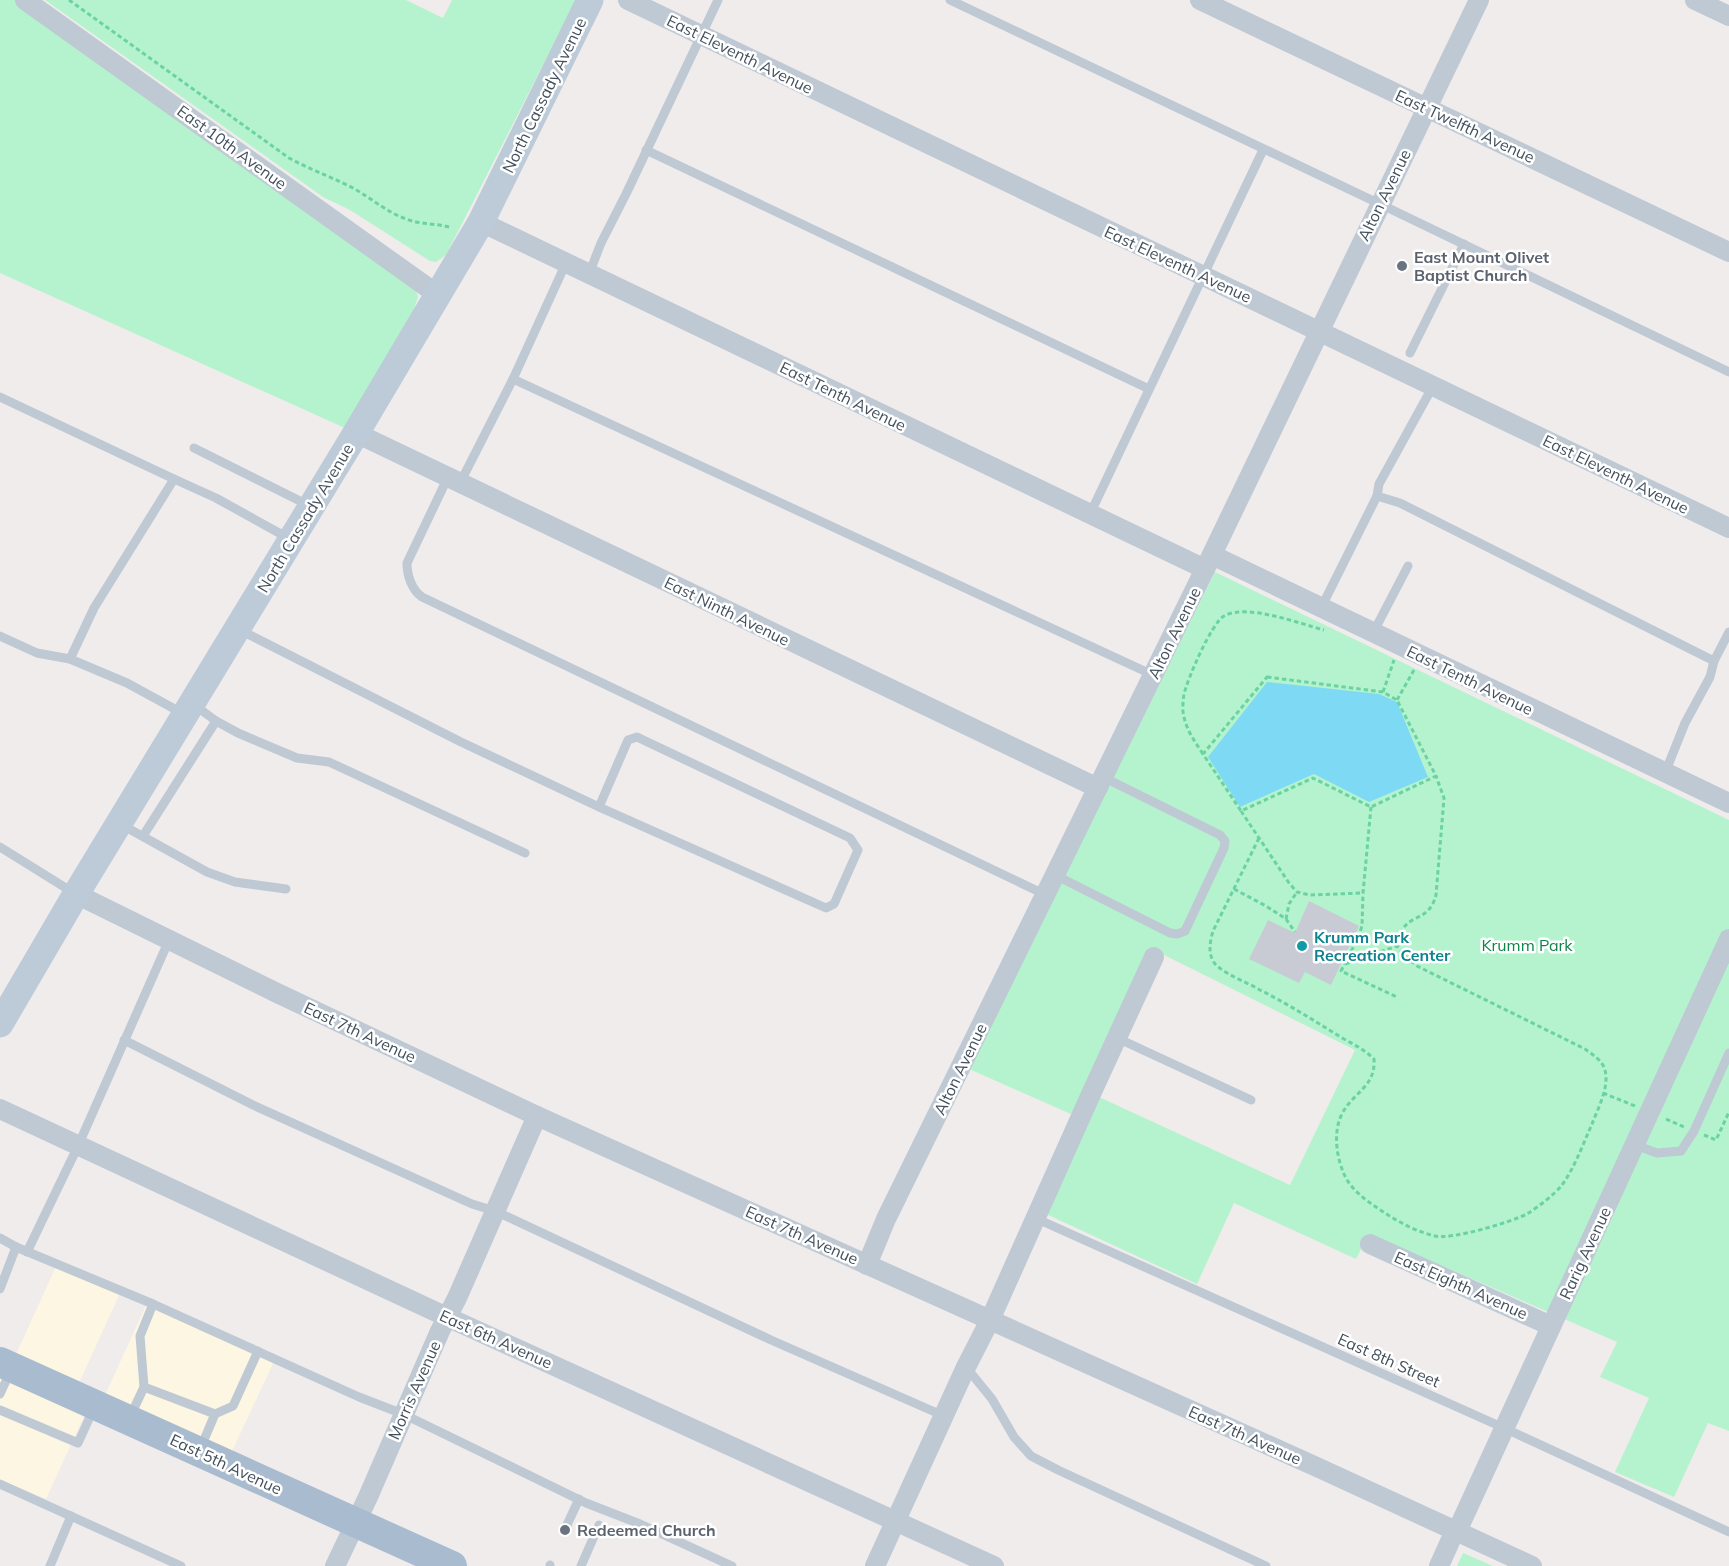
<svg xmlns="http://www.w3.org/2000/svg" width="1729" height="1566" font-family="Mulish,sans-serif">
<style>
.commercial{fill:#fdf6e3}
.green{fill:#b5f3ce}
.water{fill:#7edaf4}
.building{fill:#c8cbd3}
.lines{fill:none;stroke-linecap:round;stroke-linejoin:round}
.path{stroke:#6ad3a1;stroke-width:3;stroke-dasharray:4.5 3;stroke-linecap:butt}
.lane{stroke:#bec9d4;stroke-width:9}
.street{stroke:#bec9d4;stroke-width:20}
.secondary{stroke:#bdcad8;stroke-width:27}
.primary{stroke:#a9bccf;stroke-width:30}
.worship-dot{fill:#6b7280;stroke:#fff;stroke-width:2}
.culture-dot{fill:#0f9aa8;stroke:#fff;stroke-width:2}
.labels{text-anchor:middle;stroke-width:5;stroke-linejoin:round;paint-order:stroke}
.street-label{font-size:16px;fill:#43505c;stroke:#fff}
.worship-label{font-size:16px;font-weight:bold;fill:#5b616d;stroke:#fff;text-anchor:start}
.culture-label{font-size:16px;font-weight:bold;fill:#0d838f;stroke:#fff;text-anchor:start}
.park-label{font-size:16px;fill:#0e834a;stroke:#fff}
</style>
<rect width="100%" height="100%" fill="#f0ecec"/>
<!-- commercial -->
<g class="commercial">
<polygon points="58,1262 121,1291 75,1392 92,1399 46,1499 0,1480 0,1358 12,1363"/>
<polygon points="149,1299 276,1357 227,1462 101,1404"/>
</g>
<!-- green -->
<g class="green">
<polygon points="0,0 15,0 414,285 418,297 413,312 345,428 0,273"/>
<polygon points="45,0 406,0 443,18 452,0 576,0 446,255 436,262 430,261 350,210 323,197"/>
<polygon points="1215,572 1729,820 1729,1431 1708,1423 1674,1497 1615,1472 1649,1398 1600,1377 1617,1342 1369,1234 1356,1259 1234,1203 1197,1284 1046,1214 1099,1097 1290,1185 1355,1050 1150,948 1073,1115 969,1069"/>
<polygon points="1463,1553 1493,1566 1457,1566"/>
</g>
<!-- water -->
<polygon class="water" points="1267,682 1379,694 1397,702 1428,777 1369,802 1314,774 1240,807 1208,757"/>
<!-- building -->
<polygon class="building" points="1309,901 1359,926 1331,985 1305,972 1299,983 1249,959 1268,920 1295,933"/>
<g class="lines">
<!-- path -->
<g class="path">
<path d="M69,0L289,158C309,169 329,176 349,186C369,196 386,212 406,219C421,225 437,223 452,228"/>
<polygon points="1267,677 1383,692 1397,700 1436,776 1371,807 1313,778 1241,811 1203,754"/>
<polyline points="1383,692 1394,660"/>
<polyline points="1397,700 1414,670"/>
<path d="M1203,754C1195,742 1187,731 1184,717C1182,711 1183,700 1184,694C1188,678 1211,624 1224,616C1246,603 1301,624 1324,630"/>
<polyline points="1371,807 1363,893 1362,926 1358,938 1341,971 1397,997"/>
<polyline points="1241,811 1289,883 1297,892 1310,895 1363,893"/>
<path d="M1259,838L1213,931C1210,942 1207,955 1216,965C1228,976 1247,982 1260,990C1290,1005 1316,1022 1344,1039C1355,1045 1365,1050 1374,1059C1376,1088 1351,1093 1341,1116C1334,1131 1336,1153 1342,1169C1349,1190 1367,1201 1385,1213C1400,1223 1418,1232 1435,1236C1452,1240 1511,1222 1527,1214C1538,1207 1554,1195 1562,1185C1575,1167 1583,1144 1592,1124C1598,1108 1611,1085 1604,1067C1600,1059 1592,1054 1585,1049L1417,966L1404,955L1397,946C1398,942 1399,936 1401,932C1410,913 1429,922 1436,895L1444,798L1436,776"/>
<polyline points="1234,889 1266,906 1286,919 1295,932"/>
<polyline points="1286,919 1289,904 1297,892"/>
<polyline points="1345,964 1397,946"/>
<polyline points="1603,1093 1635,1106"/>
<polyline points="1666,1119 1684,1127"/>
<polyline points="1704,1135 1716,1140 1729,1112"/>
</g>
<!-- lane -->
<g class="lane">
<polyline points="950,0 1380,204 1729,372"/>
<polyline points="646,150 1149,389"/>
<polyline points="589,274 601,243 626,194 718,0"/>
<polyline points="1410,353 1464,244"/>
<polyline points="513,379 1153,675"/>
<polyline points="1433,386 1379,484 1377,496 1400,503 1714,661 1729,632"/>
<polyline points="0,397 174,479"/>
<polyline points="194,448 310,506"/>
<path d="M448,477L407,563C407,576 412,590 422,597L1046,895"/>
<polyline points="460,483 513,379 566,263"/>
<polyline points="1090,514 1263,150"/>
<polyline points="1321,608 1377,496"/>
<polyline points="240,630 461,742 599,807 826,908 834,904 858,850 850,838 637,737 628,740 599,807"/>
<polyline points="1373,633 1408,566"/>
<polyline points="0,636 37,653 70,659"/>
<polyline points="182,713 127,683 70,659 94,608 174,479 216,498 290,539"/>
<polyline points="216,721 238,733 297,758 329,762 525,853"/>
<polyline points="1665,773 1685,723 1710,677 1714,661"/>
<polyline points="122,825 207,872 235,882 286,889"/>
<polyline points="143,836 216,721 193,704"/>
<polyline points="0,847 74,893"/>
<polyline points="1055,875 1170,933 1177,934 1185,931 1224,848 1225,841 1220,835 1103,777"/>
<polyline points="1117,1038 1251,1100"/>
<polyline points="124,1040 253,1105 472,1204 495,1211 771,1340 944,1416"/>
<polyline points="1635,1145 1657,1153 1681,1151 1694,1131 1729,1053"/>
<polyline points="1035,1218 1504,1428 1729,1532"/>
<polyline points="0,1238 16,1247"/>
<polyline points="27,1252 78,1146 169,940"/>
<polyline points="0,1289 16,1247 153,1304 359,1397 403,1414 586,1503 640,1524 732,1566"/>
<polyline points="966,1367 992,1399 1014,1437 1031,1456 1058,1470 1266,1566"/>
<polyline points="144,1387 140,1336 153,1304"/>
<polyline points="0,1394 10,1372"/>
<polyline points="0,1410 78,1443 94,1408"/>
<polyline points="130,1417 144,1387 215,1414"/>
<polyline points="201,1447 215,1414 233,1406 258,1351"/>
<polyline points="0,1484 181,1566"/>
<polyline points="567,1525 579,1499"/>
<polyline points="50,1566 71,1516"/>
<polyline points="550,1566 550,1565"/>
<polyline points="581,1566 599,1525"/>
</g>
<!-- street -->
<g class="street">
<polyline points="25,0 438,295"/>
<polyline points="628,0 1729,528"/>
<polyline points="1200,0 1729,252"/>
<polyline points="1695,0 1729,16"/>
<polyline points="481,222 1205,569"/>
<polyline points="356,433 1098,788"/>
<polyline points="1212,555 1729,803"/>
<polyline points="76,894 275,992 537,1116 1319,1468 1532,1566"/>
<polyline points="0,1109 447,1317 994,1566"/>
<polyline points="1370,1244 1551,1326"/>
<polyline points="867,1265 886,1219 1205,569 1479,0"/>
<polyline points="335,1566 368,1497 440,1331 457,1298 537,1116"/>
<polyline points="875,1566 966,1367 990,1320 1091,1094 1154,957"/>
<polyline points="1439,1566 1452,1537 1459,1527 1729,939"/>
</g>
<!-- secondary -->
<polyline class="secondary" points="0,1024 76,894 356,433 481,222 590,0"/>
<!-- primary -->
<polyline class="primary" points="0,1362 452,1566"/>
</g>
<!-- markers -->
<g class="worship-dot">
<circle cx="1402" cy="266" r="6"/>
<circle cx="565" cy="1530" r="6"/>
</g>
<circle class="culture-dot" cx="1302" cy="946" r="6"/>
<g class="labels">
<!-- street labels -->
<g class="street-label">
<text transform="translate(740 54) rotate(26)" y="6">East Eleventh Avenue</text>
<text transform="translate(544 95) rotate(-64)" y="6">North Cassady Avenue</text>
<text transform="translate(1465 126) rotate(25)" y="6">East Twelfth Avenue</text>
<text transform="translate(232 147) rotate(36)" y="6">East 10th Avenue</text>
<text transform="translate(1384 195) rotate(-64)" y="6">Alton Avenue</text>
<text transform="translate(1178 264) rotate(25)" y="6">East Eleventh Avenue</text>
<text transform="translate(843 396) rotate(26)" y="6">East Tenth Avenue</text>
<text transform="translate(1616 474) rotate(26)" y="6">East Eleventh Avenue</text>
<text transform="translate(305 518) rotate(-59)" y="6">North Cassady Avenue</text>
<text transform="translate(727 611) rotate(26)" y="6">East Ninth Avenue</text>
<text transform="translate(1174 633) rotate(-64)" y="6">Alton Avenue</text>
<text transform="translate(1470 680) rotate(26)" y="6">East Tenth Avenue</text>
<text transform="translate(360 1032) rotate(25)" y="6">East 7th Avenue</text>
<text transform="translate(960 1069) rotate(-64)" y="6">Alton Avenue</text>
<text transform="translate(802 1235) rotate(24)" y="6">East 7th Avenue</text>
<text transform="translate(1585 1253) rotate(-65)" y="6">Rarig Avenue</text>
<text transform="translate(1461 1285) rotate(24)" y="6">East Eighth Avenue</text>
<text transform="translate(496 1339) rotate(24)" y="6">East 6th Avenue</text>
<text transform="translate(1389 1360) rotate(24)" y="6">East 8th Street</text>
<text transform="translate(414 1390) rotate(-66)" y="6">Morris Avenue</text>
<text transform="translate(1245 1435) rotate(24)" y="6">East 7th Avenue</text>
<text transform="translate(226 1464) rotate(25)" y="6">East 5th Avenue</text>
</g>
<!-- worship labels -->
<g class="worship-label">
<text x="1414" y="263">East Mount Olivet<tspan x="1414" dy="18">Baptist Church</tspan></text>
<text x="577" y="1536">Redeemed Church</text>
</g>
<!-- culture labels -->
<g class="culture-label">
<text x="1314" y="943">Krumm Park<tspan x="1314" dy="18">Recreation Center</tspan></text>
</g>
<!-- park labels -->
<g class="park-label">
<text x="1527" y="951">Krumm Park</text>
</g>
</g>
</svg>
